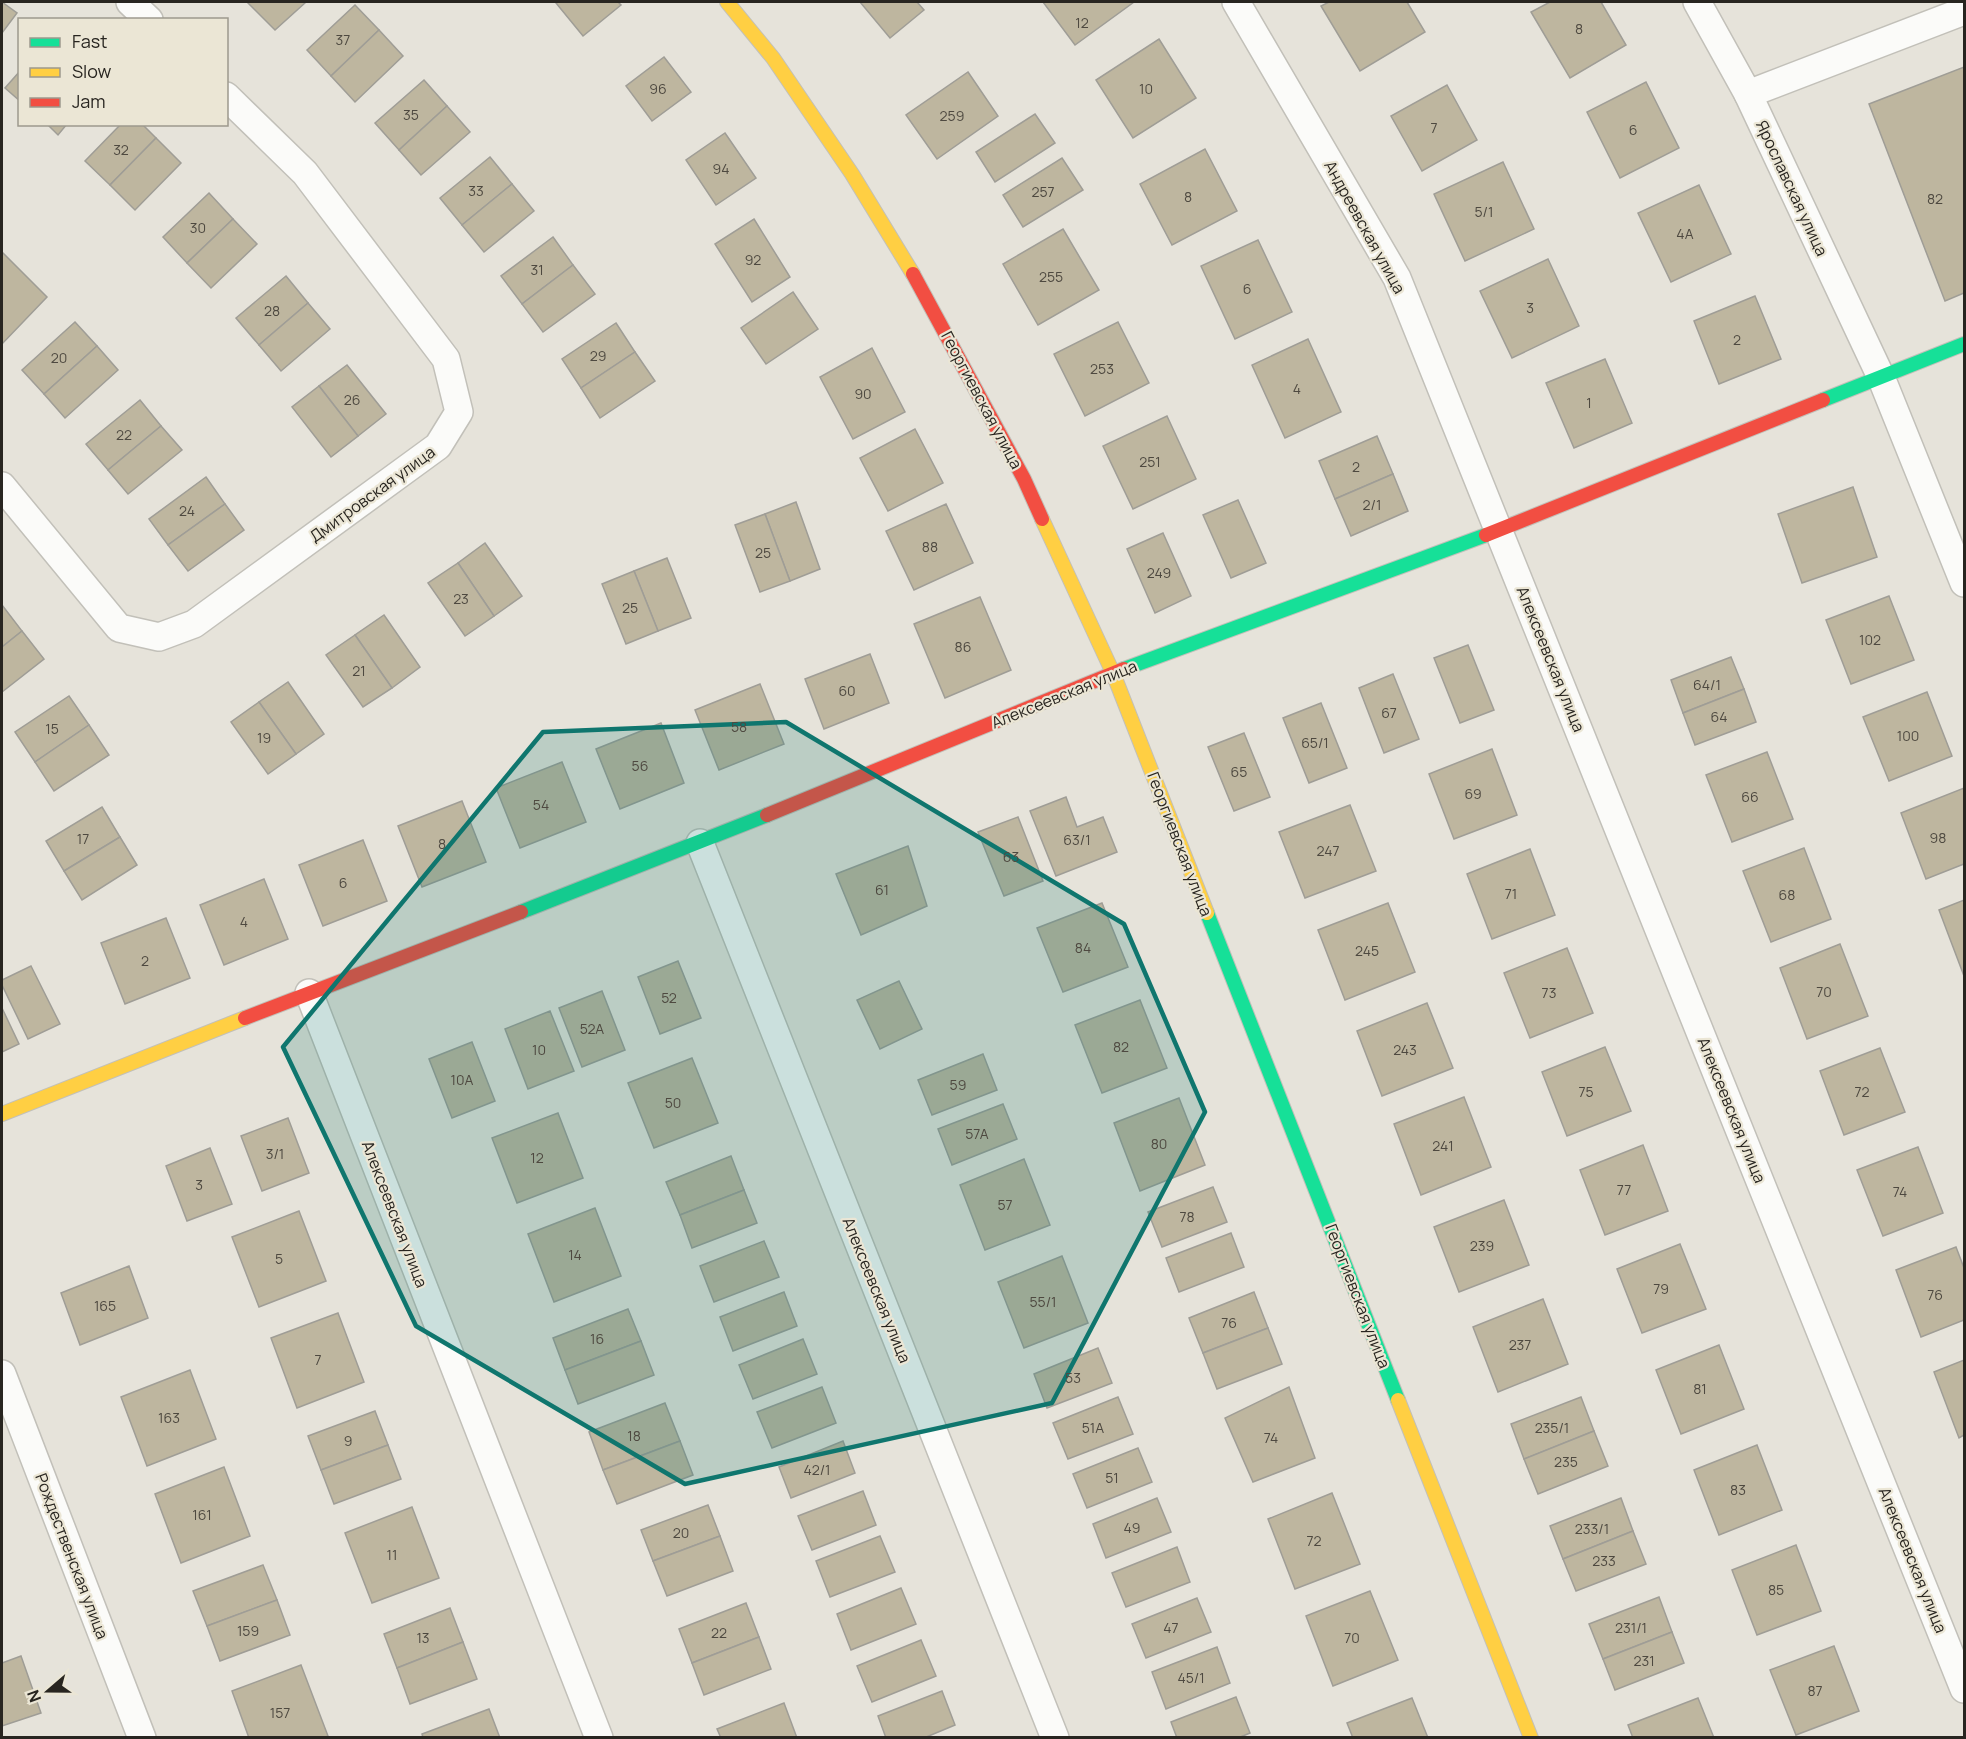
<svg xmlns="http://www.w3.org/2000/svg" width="1966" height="1739" font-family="Manrope,sans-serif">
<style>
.building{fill:#beb69f;stroke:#9f9d96;stroke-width:1.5}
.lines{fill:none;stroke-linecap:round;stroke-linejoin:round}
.street-casing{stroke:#c2c0b9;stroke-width:30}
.fast-casing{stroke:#c2c0b9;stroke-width:16}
.slow-casing{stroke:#c2c0b9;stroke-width:16}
.jam-casing{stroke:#c2c0b9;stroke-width:16}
.street{stroke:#fbfbf9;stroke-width:27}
.fast{stroke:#16e098;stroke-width:14}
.slow{stroke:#ffcf43;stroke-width:14}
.jam{stroke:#f24e42;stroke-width:14}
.marked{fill:#0f766e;fill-opacity:0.2;stroke:#0f766e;stroke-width:4.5;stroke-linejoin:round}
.labels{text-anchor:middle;stroke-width:4.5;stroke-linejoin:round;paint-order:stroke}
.number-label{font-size:14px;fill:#4e4940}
.street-label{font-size:16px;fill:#282520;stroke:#ebe6d5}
</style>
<rect width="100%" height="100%" fill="#e6e3da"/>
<!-- building -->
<g class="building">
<polygon points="2,2 17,13 2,33"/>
<polygon points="247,2 306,2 275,30"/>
<polygon points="558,2 618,2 621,5 583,36 556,3"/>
<polygon points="860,2 917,2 924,10 890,38"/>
<polygon points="1043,2 1134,2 1075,45"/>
<polygon points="1329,2 1407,2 1425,32 1360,71 1321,6"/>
<polygon points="1550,2 1601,2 1626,45 1570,78 1531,12"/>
<polygon points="355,5 379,30 331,76 307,50"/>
<polygon points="379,30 403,56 355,102 331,76"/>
<polygon points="1159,39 1196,98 1133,138 1096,80"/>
<polygon points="664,57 691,92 652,121 626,86"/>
<polygon points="1964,67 1964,293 1945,301 1869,104"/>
<polygon points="20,71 20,101 5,88"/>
<polygon points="968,72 998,116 937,159 906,115"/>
<polygon points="424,80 447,106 399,150 375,123"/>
<polygon points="1646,82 1679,148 1620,178 1587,112"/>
<polygon points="1447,85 1477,140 1422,171 1391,116"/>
<polygon points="447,106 470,132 421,175 399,150"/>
<polygon points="1035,114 1055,143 995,182 976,152"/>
<polygon points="47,124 67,124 58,135"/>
<polygon points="121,124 142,124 156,138 110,185 85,161"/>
<polygon points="725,133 756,178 716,205 686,160"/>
<polygon points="156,138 181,163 135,210 110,185"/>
<polygon points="1205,149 1237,211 1172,245 1140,184"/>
<polygon points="490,157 512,184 462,225 440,198"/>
<polygon points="1062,158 1083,190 1023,227 1003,195"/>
<polygon points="1503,162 1534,229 1465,261 1434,194"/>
<polygon points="512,184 534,211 484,252 462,225"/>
<polygon points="1699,185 1731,254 1671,282 1638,213"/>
<polygon points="209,193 233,219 187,263 163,237"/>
<polygon points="233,219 257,244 211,288 187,263"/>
<polygon points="754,219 790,277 752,302 715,244"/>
<polygon points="1063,229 1099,290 1038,325 1003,264"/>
<polygon points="553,237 573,265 522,304 501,276"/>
<polygon points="1258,240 1292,312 1235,339 1201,266"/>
<polygon points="2,252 47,297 2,344"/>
<polygon points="1548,259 1579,326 1512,358 1480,291"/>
<polygon points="573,265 595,294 543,332 522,304"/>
<polygon points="286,276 308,303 259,345 236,318"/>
<polygon points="793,292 818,329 766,364 741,328"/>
<polygon points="1755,296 1781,359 1719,384 1694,321"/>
<polygon points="308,303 330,329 281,371 259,345"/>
<polygon points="75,322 97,346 44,394 22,370"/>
<polygon points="1118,322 1149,383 1085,416 1054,354"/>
<polygon points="616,323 635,352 581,388 562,359"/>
<polygon points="1308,339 1341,412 1285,438 1252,365"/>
<polygon points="97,346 118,370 65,418 44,394"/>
<polygon points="872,348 905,412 853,439 820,377"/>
<polygon points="635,352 655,381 600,418 581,388"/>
<polygon points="1605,359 1632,423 1574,448 1546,383"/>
<polygon points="347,365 386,414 358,436 319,386"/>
<polygon points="319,386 358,436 331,457 292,407"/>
<polygon points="140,400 161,426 108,470 86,444"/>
<polygon points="1167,416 1196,479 1133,509 1103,446"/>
<polygon points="161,426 182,450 128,494 108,470"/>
<polygon points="915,429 943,483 888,511 860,458"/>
<polygon points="1377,436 1393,474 1335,499 1319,461"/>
<polygon points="1393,474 1408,511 1351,536 1335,499"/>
<polygon points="206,477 225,504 168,545 149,519"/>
<polygon points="1853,487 1877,557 1802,583 1778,514"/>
<polygon points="1238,500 1266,563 1231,578 1203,515"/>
<polygon points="796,502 820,569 790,581 765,514"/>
<polygon points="225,504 244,530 188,571 168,545"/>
<polygon points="946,504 973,563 914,590 886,531"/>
<polygon points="765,514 790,581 760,592 735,525"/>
<polygon points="1163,533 1191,596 1155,613 1127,549"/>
<polygon points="485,543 522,596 494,616 458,563"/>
<polygon points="667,558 691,618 658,631 634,571"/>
<polygon points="458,563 494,616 465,636 428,583"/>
<polygon points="634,571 658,631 626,644 602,584"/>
<polygon points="1889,596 1914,660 1851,684 1826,620"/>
<polygon points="980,597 1011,670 945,698 914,624"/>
<polygon points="2,605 22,631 2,647"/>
<polygon points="384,615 420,667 392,688 355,635"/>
<polygon points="22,631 44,659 2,692 2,647"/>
<polygon points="355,635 392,688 363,707 326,655"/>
<polygon points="1468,645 1494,710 1460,723 1434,658"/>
<polygon points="870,654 889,703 824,729 805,679"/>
<polygon points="1731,657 1744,689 1683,713 1671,680"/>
<polygon points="1393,674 1419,739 1384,753 1359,688"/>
<polygon points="288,682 324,734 296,754 259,702"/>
<polygon points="760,684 784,744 719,770 695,710"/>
<polygon points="1744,689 1756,722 1695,745 1683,713"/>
<polygon points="1927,692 1952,756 1889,781 1863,717"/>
<polygon points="69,696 89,725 35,762 15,732"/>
<polygon points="259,702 296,754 268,774 231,722"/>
<polygon points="1321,703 1347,768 1309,783 1283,718"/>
<polygon points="661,723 684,783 620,809 596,749"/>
<polygon points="89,725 109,755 54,791 35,762"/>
<polygon points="1244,733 1270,797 1234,811 1208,747"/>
<polygon points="1492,749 1517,815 1454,839 1429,774"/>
<polygon points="1767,752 1793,819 1732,842 1706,775"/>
<polygon points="562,762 586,822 520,848 496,788"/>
<polygon points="1964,788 1964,864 1926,879 1901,813"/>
<polygon points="1066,797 1077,827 1103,817 1117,852 1056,876 1030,811"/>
<polygon points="462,801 486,862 422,887 398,826"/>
<polygon points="1350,805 1376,871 1305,898 1279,832"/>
<polygon points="102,807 120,837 64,871 46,841"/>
<polygon points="1018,817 1043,881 1004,896 978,832"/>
<polygon points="120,837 137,865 82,900 64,871"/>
<polygon points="363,840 387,901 323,926 299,865"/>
<polygon points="908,846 927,906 861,935 836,874"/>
<polygon points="1804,848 1831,919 1771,942 1743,871"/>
<polygon points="1530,849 1555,915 1492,939 1467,874"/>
<polygon points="264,879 288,939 224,965 200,905"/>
<polygon points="1964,900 1964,976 1939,910"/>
<polygon points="1102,903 1128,967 1063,992 1037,928"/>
<polygon points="1388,903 1415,972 1345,1000 1318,930"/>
<polygon points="166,918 190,978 125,1004 101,943"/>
<polygon points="1840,944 1868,1016 1807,1039 1780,968"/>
<polygon points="1567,948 1593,1013 1530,1038 1504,973"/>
<polygon points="678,961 701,1018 660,1034 638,977"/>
<polygon points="31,966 60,1024 28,1039 2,985 2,980"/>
<polygon points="899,981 922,1029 880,1049 857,1000"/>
<polygon points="602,991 625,1050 582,1067 559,1008"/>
<polygon points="1140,1000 1167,1068 1102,1093 1075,1025"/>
<polygon points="1427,1003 1453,1068 1382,1096 1357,1031"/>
<polygon points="2,1008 19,1044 2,1052"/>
<polygon points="550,1011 574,1071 528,1089 505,1029"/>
<polygon points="472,1042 495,1101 452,1118 429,1059"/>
<polygon points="1605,1047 1631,1111 1567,1136 1542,1072"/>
<polygon points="1880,1048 1905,1112 1844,1135 1820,1071"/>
<polygon points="983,1054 997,1090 932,1115 918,1080"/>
<polygon points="692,1058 718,1123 654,1148 628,1083"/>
<polygon points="1464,1097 1491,1167 1421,1195 1394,1124"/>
<polygon points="1179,1098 1205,1165 1140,1191 1114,1123"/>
<polygon points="1003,1104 1017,1139 952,1165 938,1129"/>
<polygon points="558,1113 583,1178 517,1203 492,1138"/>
<polygon points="288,1118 309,1173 262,1191 241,1136"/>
<polygon points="1643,1145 1668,1211 1605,1235 1580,1170"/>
<polygon points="1918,1147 1943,1213 1883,1236 1857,1170"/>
<polygon points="210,1148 232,1204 187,1221 166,1166"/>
<polygon points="731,1156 744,1190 680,1215 666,1182"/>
<polygon points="1024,1159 1050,1225 985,1250 960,1185"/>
<polygon points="1213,1187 1227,1222 1162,1247 1148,1212"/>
<polygon points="744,1190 757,1223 692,1248 680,1215"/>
<polygon points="1504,1200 1529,1265 1459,1292 1434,1227"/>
<polygon points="595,1208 621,1276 554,1302 528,1234"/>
<polygon points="299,1211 326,1281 259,1307 232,1237"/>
<polygon points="1231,1233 1244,1267 1179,1292 1166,1258"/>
<polygon points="764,1241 779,1277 714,1302 700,1266"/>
<polygon points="1680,1244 1706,1309 1642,1333 1617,1269"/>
<polygon points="1956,1247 1964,1268 1964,1320 1921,1337 1896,1270"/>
<polygon points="1062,1256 1088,1323 1024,1348 998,1282"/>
<polygon points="129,1266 148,1318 80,1345 61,1293"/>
<polygon points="784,1292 797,1326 733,1351 720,1317"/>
<polygon points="1254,1292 1268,1328 1203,1353 1189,1318"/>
<polygon points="1543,1299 1568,1364 1498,1392 1473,1327"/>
<polygon points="628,1309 641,1341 565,1370 553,1338"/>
<polygon points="338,1313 364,1382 297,1408 271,1338"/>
<polygon points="1268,1328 1282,1364 1217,1389 1203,1353"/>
<polygon points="803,1339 817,1374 753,1399 739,1365"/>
<polygon points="641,1341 654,1375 578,1404 565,1370"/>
<polygon points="1719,1345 1744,1409 1681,1434 1656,1370"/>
<polygon points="1098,1348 1112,1383 1047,1408 1034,1374"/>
<polygon points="1964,1360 1964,1435 1959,1438 1934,1372"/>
<polygon points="190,1370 216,1439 147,1466 121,1397"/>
<polygon points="822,1387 836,1423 772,1448 757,1412"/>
<polygon points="1289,1387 1315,1458 1253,1482 1225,1418"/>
<polygon points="1118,1397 1133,1434 1068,1459 1053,1423"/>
<polygon points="1581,1397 1594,1431 1524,1459 1511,1424"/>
<polygon points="665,1403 680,1441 603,1470 589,1432"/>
<polygon points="375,1411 388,1445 321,1470 308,1436"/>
<polygon points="1594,1431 1608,1466 1538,1494 1524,1459"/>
<polygon points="680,1441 693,1475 617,1504 603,1470"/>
<polygon points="843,1441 855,1473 791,1498 779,1467"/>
<polygon points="388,1445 401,1479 334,1504 321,1470"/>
<polygon points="1757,1445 1782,1510 1719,1535 1694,1470"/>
<polygon points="1138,1448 1152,1482 1087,1508 1073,1474"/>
<polygon points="224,1467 250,1536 181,1563 155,1494"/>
<polygon points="863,1491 876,1525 812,1550 798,1516"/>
<polygon points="1332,1493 1360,1564 1295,1589 1268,1519"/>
<polygon points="1157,1498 1171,1532 1106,1558 1093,1524"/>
<polygon points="1621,1498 1633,1531 1563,1559 1550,1526"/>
<polygon points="708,1505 720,1536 653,1561 641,1530"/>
<polygon points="412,1507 439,1578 372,1603 345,1533"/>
<polygon points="1633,1531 1646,1564 1576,1591 1563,1559"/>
<polygon points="720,1536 733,1571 667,1596 653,1561"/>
<polygon points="880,1536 895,1572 830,1597 816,1561"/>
<polygon points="1796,1545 1821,1611 1757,1635 1732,1570"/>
<polygon points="1177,1547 1190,1582 1126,1607 1112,1573"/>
<polygon points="263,1565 277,1600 207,1626 193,1591"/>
<polygon points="901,1588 916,1624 851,1650 837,1614"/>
<polygon points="1370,1591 1398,1660 1333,1686 1306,1616"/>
<polygon points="1659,1597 1672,1632 1603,1659 1589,1624"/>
<polygon points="1197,1598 1211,1632 1146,1658 1132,1624"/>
<polygon points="277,1600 290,1635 220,1661 207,1626"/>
<polygon points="746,1603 759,1637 692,1663 679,1629"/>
<polygon points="450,1608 463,1642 397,1668 384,1634"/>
<polygon points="1672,1632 1684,1663 1615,1690 1603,1659"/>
<polygon points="759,1637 771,1669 704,1695 692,1663"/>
<polygon points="921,1640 936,1676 872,1702 857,1666"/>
<polygon points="463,1642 477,1679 410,1704 397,1668"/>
<polygon points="1834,1646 1859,1711 1796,1735 1770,1670"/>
<polygon points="1217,1647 1230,1683 1166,1709 1152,1672"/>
<polygon points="21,1656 41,1713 2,1726 2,1663"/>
<polygon points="301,1665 328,1736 323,1738 249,1738 232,1691"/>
<polygon points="942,1691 955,1725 924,1738 886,1738 878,1716"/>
<polygon points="1236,1697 1250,1733 1238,1738 1177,1738 1171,1722"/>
<polygon points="1412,1698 1428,1738 1353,1738 1347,1723"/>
<polygon points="1698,1698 1714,1738 1633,1738 1628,1725"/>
<polygon points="784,1703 797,1738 721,1738 717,1729"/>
<polygon points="489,1709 500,1738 423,1738 422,1734"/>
</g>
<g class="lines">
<!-- street casing -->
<g class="street-casing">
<g id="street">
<polyline points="130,2 149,20"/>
<polyline points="1236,2 1397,278 1964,1689"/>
<polyline points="1697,2 1748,94 1881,377 1964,583"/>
<polyline points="1748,94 1964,11"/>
<polyline points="2,486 119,628 159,637 194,624 438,446 459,412 446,359 305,173 226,96"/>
<polyline points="700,843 1055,1738"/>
<polyline points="309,993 599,1738"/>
<polyline points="2,1374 142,1738"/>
</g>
</g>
<!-- fast casing -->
<g class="fast-casing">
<g id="fast">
<polyline points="1823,400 1964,344"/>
<polyline points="1124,669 1486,535"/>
<polyline points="521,912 767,815"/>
<polyline points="1207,913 1398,1400"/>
</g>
</g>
<!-- slow casing -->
<g class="slow-casing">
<g id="slow">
<polyline points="727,2 773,58 852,174 913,274"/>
<polyline points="1042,519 1113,673 1207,913"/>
<polyline points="2,1114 245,1018"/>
<polyline points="1398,1400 1531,1738"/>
</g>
</g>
<!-- jam casing -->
<g class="jam-casing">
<g id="jam">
<polyline points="913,274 1024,479 1042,519"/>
<polyline points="1486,535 1823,400"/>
<polyline points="767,815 1124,669"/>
<polyline points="245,1018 521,912"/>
</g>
</g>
<!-- street -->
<use href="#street" class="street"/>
<!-- fast -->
<use href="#fast" class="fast"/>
<!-- slow -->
<use href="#slow" class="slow"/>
<!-- jam -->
<use href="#jam" class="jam"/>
</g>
<!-- marked area -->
<path class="marked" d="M786,722L1124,924L1205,1112L1052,1403L685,1484L416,1326L283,1047L543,732Z"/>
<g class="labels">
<!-- number labels -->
<g class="number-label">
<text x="1082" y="28">12</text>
<text x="1579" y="34">8</text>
<text x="343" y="45">37</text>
<text x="658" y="94">96</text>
<text x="1146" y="94">10</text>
<text x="411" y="120">35</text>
<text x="952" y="121">259</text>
<text x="1434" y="133">7</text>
<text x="1633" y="135">6</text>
<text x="121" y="155">32</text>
<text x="721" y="174">94</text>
<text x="476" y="196">33</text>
<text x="1043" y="197">257</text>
<text x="1188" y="202">8</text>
<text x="1935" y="204">82</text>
<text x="1484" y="217">5/1</text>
<text x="198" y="233">30</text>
<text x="1685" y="239">4А</text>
<text x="753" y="265">92</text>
<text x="537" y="275">31</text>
<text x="1051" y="282">255</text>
<text x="1247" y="294">6</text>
<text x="1530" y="313">3</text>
<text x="272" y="316">28</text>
<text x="1737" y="345">2</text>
<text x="598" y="361">29</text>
<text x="59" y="363">20</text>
<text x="1102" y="374">253</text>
<text x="1297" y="394">4</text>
<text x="863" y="399">90</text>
<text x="352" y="405">26</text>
<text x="1589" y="408">1</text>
<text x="124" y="440">22</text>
<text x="1150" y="467">251</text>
<text x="1356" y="472">2</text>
<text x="1372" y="510">2/1</text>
<text x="187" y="516">24</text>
<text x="930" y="552">88</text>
<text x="763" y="558">25</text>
<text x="1159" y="578">249</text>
<text x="461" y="604">23</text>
<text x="630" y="613">25</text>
<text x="1870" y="645">102</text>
<text x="963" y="652">86</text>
<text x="359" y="676">21</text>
<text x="1707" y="690">64/1</text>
<text x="847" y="696">60</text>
<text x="1389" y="718">67</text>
<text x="1719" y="722">64</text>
<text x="739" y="732">58</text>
<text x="52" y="734">15</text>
<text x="1908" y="741">100</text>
<text x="264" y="743">19</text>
<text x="1315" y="748">65/1</text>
<text x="640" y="771">56</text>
<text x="1239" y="777">65</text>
<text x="1473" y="799">69</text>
<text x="1750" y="802">66</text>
<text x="541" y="810">54</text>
<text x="1938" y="843">98</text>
<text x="83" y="844">17</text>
<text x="1077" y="845">63/1</text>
<text x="442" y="849">8</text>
<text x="1328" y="856">247</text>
<text x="1011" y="862">63</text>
<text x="343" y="888">6</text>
<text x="882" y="895">61</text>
<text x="1511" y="899">71</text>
<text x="1787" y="900">68</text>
<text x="244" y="927">4</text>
<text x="1083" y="953">84</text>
<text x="1367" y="956">245</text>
<text x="145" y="966">2</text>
<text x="1824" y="997">70</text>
<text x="1549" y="998">73</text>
<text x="669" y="1003">52</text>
<text x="592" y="1034">52А</text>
<text x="1121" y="1052">82</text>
<text x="539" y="1055">10</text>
<text x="1405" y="1055">243</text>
<text x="462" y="1085">10А</text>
<text x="958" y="1090">59</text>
<text x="1586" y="1097">75</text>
<text x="1862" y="1097">72</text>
<text x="673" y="1108">50</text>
<text x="977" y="1139">57А</text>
<text x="1159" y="1149">80</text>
<text x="1443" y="1151">241</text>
<text x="275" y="1159">3/1</text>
<text x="537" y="1163">12</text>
<text x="199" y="1190">3</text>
<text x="1624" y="1195">77</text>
<text x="1900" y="1197">74</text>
<text x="1005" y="1210">57</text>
<text x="1187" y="1222">78</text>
<text x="1482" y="1251">239</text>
<text x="575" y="1260">14</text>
<text x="279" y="1264">5</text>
<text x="1661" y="1294">79</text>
<text x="1935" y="1300">76</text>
<text x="1043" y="1307">55/1</text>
<text x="105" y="1311">165</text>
<text x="1229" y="1328">76</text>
<text x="597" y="1344">16</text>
<text x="1520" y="1350">237</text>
<text x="318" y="1365">7</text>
<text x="1073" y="1383">53</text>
<text x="1700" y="1394">81</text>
<text x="169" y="1423">163</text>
<text x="1093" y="1433">51А</text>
<text x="1552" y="1433">235/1</text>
<text x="634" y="1441">18</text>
<text x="1271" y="1443">74</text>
<text x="348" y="1446">9</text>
<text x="1566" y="1467">235</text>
<text x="817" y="1475">42/1</text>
<text x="1112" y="1483">51</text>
<text x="1738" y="1495">83</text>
<text x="202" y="1520">161</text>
<text x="1132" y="1533">49</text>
<text x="1592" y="1534">233/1</text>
<text x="681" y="1538">20</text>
<text x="1314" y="1546">72</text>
<text x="392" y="1560">11</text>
<text x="1604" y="1566">233</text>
<text x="1776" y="1595">85</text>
<text x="1171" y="1633">47</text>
<text x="1631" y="1633">231/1</text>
<text x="248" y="1636">159</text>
<text x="719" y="1638">22</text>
<text x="423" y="1643">13</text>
<text x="1352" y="1643">70</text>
<text x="1644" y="1666">231</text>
<text x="1191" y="1683">45/1</text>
<text x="1815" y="1696">87</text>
<text x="280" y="1718">157</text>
</g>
<!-- street labels -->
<g class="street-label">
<text transform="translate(1792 188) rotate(65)" y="6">Ярославская улица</text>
<text transform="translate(1365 227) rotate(61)" y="6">Андреевская улица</text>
<text transform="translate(982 400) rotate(62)" y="6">Георгиевская улица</text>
<text transform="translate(372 494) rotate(-36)" y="6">Дмитровская улица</text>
<text transform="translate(1551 659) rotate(68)" y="6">Алексеевская улица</text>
<text transform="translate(1064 694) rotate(-22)" y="6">Алексеевская улица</text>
<text transform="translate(1180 844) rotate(69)" y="6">Георгиевская улица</text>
<text transform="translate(1732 1110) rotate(68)" y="6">Алексеевская улица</text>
<text transform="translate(395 1214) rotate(69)" y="6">Алексеевская улица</text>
<text transform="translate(877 1290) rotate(68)" y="6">Алексеевская улица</text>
<text transform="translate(1358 1296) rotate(69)" y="6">Георгиевская улица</text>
<text transform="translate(72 1556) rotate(69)" y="6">Рождественская улица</text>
<text transform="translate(1913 1560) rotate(68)" y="6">Алексеевская улица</text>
</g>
</g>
<!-- border -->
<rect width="1966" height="1739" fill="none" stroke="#282520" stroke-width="6"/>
<!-- legend -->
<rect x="18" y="18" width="210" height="108" fill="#ebe6d5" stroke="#9d998d" stroke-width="1.5"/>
<rect x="30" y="38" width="30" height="9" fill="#16e098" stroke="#9d998d" stroke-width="1.5"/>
<text x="72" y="48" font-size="18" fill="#282520">Fast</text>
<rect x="30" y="68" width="30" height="9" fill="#ffcf43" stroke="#9d998d" stroke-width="1.5"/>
<text x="72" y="78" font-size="18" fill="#282520">Slow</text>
<rect x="30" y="98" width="30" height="9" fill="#f24e42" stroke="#9d998d" stroke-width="1.5"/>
<text x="72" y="108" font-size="18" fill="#282520">Jam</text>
<!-- north arrow -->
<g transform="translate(48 1691) rotate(250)" stroke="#ebe6d5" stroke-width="4.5" paint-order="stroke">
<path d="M0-4.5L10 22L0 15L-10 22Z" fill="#282520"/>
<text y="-9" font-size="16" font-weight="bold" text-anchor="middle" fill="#282520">N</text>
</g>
</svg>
